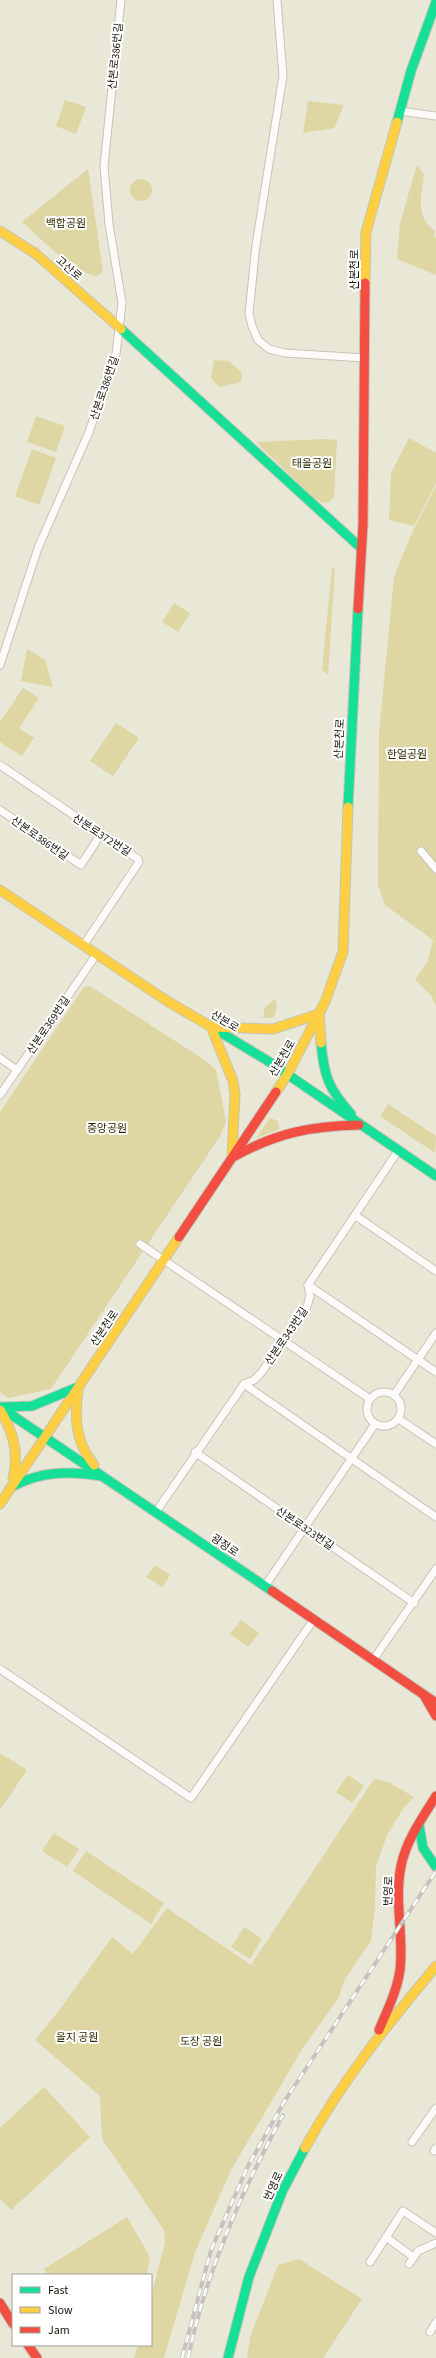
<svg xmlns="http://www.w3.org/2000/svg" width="436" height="2358" font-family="'Source Sans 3','Noto Sans KR',sans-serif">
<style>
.green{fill:#ded6a3}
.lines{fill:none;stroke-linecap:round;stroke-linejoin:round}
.street-casing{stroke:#c6c4b7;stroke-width:9}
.fast-casing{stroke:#c6c4b7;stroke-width:11}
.slow-casing{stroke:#c6c4b7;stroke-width:11}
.jam-casing{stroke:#c6c4b7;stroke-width:11}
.street{stroke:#fcfbf9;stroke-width:7}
.fast{stroke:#16e098;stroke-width:9}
.slow{stroke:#ffcf43;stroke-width:9}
.jam{stroke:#f24e42;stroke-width:9}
.rail-casing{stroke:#c4c3bf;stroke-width:4}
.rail{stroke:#fff;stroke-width:2.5;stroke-dasharray:8;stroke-linecap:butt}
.labels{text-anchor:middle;stroke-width:4;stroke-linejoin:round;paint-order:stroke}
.street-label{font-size:11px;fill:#17150a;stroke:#fff}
.park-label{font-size:11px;fill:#312b02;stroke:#fff}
</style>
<rect width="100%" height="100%" fill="#e9e7d6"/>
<!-- green -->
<g class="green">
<polygon points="65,100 86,107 76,134 56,126"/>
<polygon points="308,101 344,105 334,128 303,133"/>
<path d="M417,165L424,174C422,195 414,217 435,231L434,237L436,238V275L397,259L400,223Z"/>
<path d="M88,169L103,271C100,274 97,277 92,275C68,268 42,239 22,222Z"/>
<circle cx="141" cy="190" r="11"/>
<polygon points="214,360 229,361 242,373 241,382 219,387 211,378"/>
<polygon points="36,416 65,426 56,452 27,442"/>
<polygon points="409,438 436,453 436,483 414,526 389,520 391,473"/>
<polygon points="325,439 337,440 334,497 330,502 324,503 314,498 256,442"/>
<polygon points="32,449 56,458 39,505 15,496"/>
<polygon points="436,486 436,1006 431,995 415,980 428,961 433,940 385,905 378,884 379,734 394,577 411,535"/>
<polygon points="332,568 335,569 328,674 322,670"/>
<polygon points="174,603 190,613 178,632 162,622"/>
<polygon points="27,649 45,660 53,687 21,681"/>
<polygon points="23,688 39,698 19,728 34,738 22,756 0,742 0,722"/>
<polygon points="116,723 139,738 113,776 90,761"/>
<polygon points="90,986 206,1061 216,1070 226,1122 220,1136 51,1389 8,1398 0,1392 0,1112 84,987"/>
<polygon points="275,999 277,1006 274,1017 263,1018 265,1007"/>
<polygon points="388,1104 436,1136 435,1153 380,1116"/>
<polygon points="270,1118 278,1121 279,1129 256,1138"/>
<polygon points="155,1565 170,1575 162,1587 146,1577"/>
<polygon points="241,1620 259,1633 248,1647 230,1634"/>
<polygon points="0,1753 27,1770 0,1810"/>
<polygon points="348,1775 364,1786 352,1803 336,1792"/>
<polygon points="374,1779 388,1782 414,1797 405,1806 387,1835 376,1866 375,1905 371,1941 345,1979 338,1999 304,2046 231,2170 195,2252 164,2358 134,2358 138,2345 151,2345 151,2296 165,2243 164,2230 102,2139 100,2096 35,2040 61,2008 112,1937 133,1954 167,1908 251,1965"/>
<polygon points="54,1833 79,1849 67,1867 42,1851"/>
<polygon points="86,1851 164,1903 151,1924 73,1871"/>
<polygon points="244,1927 262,1939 250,1959 231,1947"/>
<polygon points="44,2087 90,2137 11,2210 0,2198 0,2128"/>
<polygon points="127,2217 150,2257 147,2275 48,2275 44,2269"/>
<polygon points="299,2259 362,2299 323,2358 247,2358 250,2337 278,2265"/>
</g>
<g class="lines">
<!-- street casing -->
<g class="street-casing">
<g id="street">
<polyline points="277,0 283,76 256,245 249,313 252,326 258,340 269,349 285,353 365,358"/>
<polyline points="400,111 436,116"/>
<polyline points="0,665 38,548 89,432 116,354 122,303 109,224 104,166 121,0"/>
<polyline points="0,765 138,859 139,862 83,946"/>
<polyline points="0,810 81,865 101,834"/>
<polyline points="421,851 436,869"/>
<polyline points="0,1058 17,1070"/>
<polyline points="0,1095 96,955"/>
<polyline points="356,1216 436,1271"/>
<polyline points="140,1244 370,1399"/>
<polyline points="308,1285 436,1372"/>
<polyline points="244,1384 436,1517"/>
<circle cx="384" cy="1409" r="17"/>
<polyline points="394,1395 436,1333"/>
<polyline points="399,1419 436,1444"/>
<polyline points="195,1452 414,1603"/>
<polyline points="156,1512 244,1384 254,1380 261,1373 307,1307 310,1296 308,1285 398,1151"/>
<polyline points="265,1586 375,1424"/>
<polyline points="373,1660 436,1569"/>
<polyline points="0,1669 191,1798 314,1619"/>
<polyline points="412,2142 436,2108"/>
<polyline points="434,2151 436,2148"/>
<polyline points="386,2237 413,2257"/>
<polyline points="370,2262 403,2211 436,2233"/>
<polyline points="409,2264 418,2251 436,2243"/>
<polyline points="430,2332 436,2322"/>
</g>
</g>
<!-- fast casing -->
<g class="fast-casing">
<g id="fast">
<polyline points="397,122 411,71 436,2"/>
<polyline points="121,329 361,548"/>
<polyline points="348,807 358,609"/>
<polyline points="215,1029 268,1061 436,1176"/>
<path d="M321,1043C324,1077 329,1089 351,1114"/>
<polyline points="0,1407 272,1591"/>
<polyline points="2,1407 32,1406 78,1387"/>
<path d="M13,1486C42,1471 69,1471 101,1476"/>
<polyline points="419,1825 423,1848 436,1867"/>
<polyline points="228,2358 249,2277 282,2192 305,2148"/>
</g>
</g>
<!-- slow casing -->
<g class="slow-casing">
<g id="slow">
<polyline points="0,231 36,254 121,329"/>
<polyline points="365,283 366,232 397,122"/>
<polyline points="0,890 167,1001 215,1029"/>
<polyline points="276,1092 287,1075 325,1002 343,952 348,807"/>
<polyline points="232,1156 235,1094 233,1081 211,1027 273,1029 319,1014 321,1043"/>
<path d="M78,1391C74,1418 76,1443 94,1465"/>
<path d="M0,1410C14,1432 19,1454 13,1479"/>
<polyline points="0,1504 179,1237"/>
<path d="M305,2148C341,2082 388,2024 436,1966"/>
</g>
</g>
<!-- jam casing -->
<g class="jam-casing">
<g id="jam">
<polyline points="358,609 363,524 365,283"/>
<path d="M235,1156C277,1133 311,1126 359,1125"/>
<polyline points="179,1237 276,1092"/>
<polyline points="272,1591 436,1703"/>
<polyline points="425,1697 436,1716"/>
<path d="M379,2030C387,2011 397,1991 400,1970C404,1935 394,1901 401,1866C406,1841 422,1818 436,1796"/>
<polyline points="0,2303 13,2324"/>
<polyline points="28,2345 37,2358"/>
</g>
</g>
<!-- street -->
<use href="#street" class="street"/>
<!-- fast -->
<use href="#fast" class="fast"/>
<!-- slow -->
<use href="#slow" class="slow"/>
<!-- jam -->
<use href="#jam" class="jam"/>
<!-- rail casing -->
<g class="rail-casing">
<g id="rail">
<polyline points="182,2358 211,2250 248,2166 284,2102 436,1871"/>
<path d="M188,2358C206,2272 241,2192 283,2115"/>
</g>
</g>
<!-- rail -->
<use href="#rail" class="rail"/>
</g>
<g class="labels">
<!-- street labels -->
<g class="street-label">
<text transform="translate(115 56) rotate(-84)" y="4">산본로386번길</text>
<text transform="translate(69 268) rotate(41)" y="4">고산로</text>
<text transform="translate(354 270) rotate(-90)" y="4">산본천로</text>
<text transform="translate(104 388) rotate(-71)" y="4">산본로386번길</text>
<text transform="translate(339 739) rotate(-87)" y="4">산본천로</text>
<text transform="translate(102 835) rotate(33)" y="4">산본로372번길</text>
<text transform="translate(40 838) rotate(35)" y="4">산본로386번길</text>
<text transform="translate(225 1021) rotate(31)" y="4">산본로</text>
<text transform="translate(48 1025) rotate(-56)" y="4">산본로369번길</text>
<text transform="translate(282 1058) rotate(-60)" y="4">산본천로</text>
<text transform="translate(104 1328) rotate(-56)" y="4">산본천로</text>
<text transform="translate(286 1336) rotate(-56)" y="4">산본로343번길</text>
<text transform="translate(305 1528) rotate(34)" y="4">산본로323번길</text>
<text transform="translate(225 1545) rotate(34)" y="4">광정로</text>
<text transform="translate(388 1891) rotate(-88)" y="4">번영로</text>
<text transform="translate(273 2186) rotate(-65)" y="4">번영로</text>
</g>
<!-- park labels -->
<g class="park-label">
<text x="66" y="227">백합공원</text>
<text x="312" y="467">태을공원</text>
<text x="407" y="758">한얼공원</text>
<text x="107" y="1132">중앙공원</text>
<text x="77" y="2041">을지 공원</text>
<text x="201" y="2045">도장 공원</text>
</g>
</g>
<!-- legend -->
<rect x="12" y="2274" width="140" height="72" fill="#ffffff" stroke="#a2a19d"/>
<rect x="20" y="2287" width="20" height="6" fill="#16e098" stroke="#a2a19d"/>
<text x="48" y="2294" font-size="12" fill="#17150a">Fast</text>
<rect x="20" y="2307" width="20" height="6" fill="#ffcf43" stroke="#a2a19d"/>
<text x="48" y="2314" font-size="12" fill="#17150a">Slow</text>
<rect x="20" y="2327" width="20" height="6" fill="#f24e42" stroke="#a2a19d"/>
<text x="48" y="2334" font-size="12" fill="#17150a">Jam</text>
</svg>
